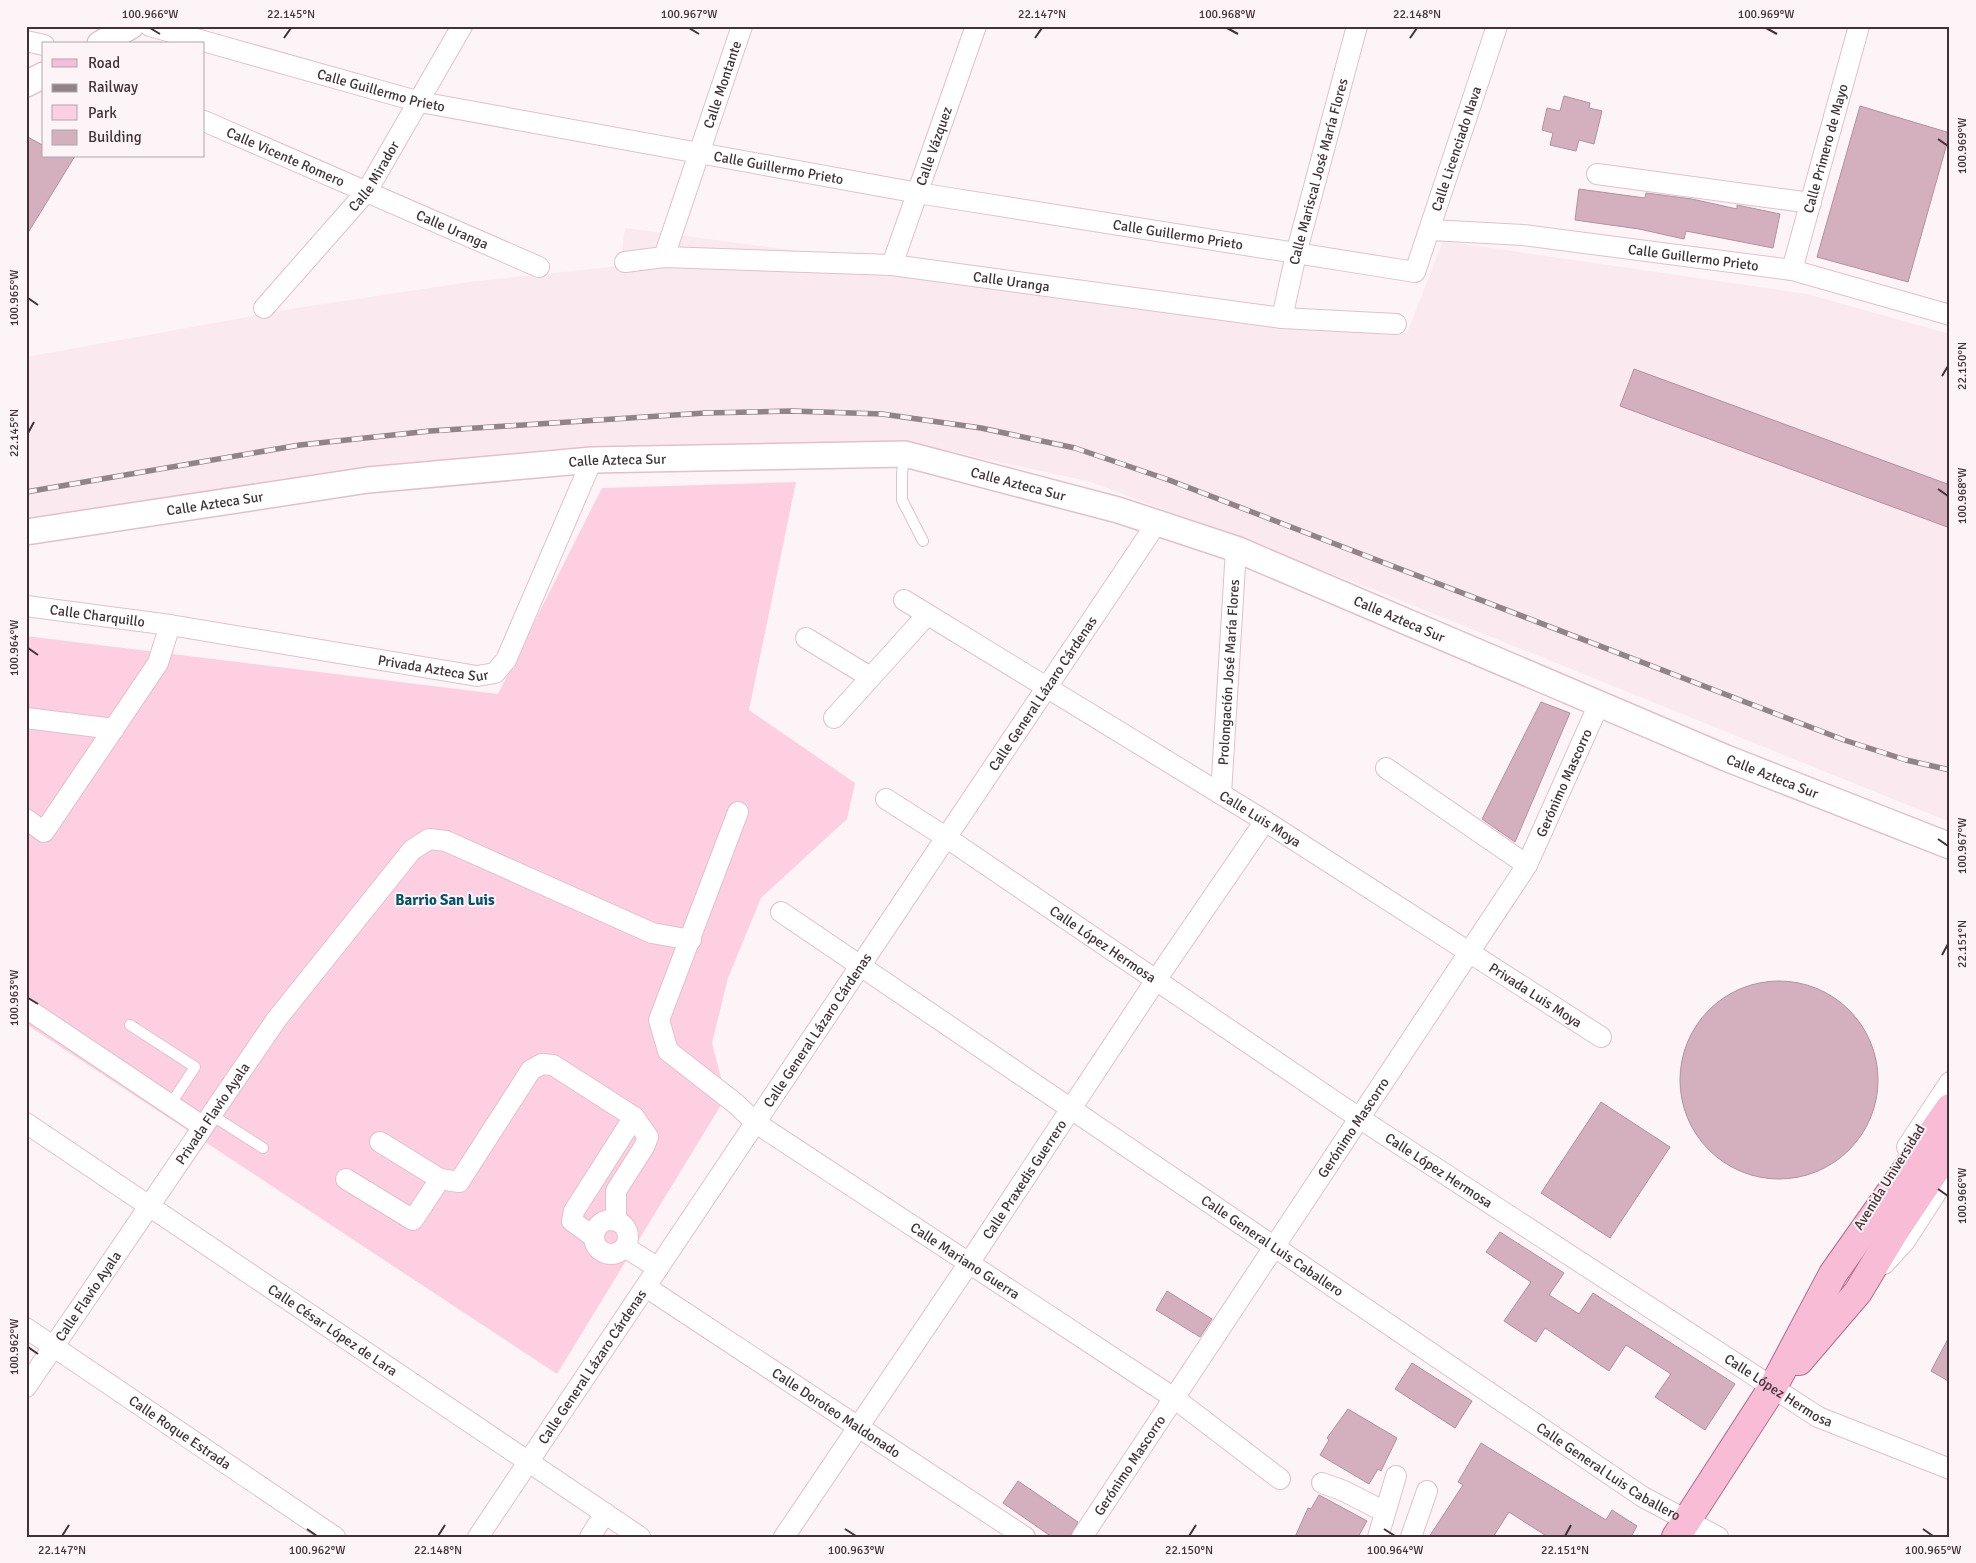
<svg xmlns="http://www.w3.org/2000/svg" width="1976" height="1563" font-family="Signika,sans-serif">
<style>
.built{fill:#fbe9f0}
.green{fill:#fecfe1}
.building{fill:#d4b0be;stroke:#b3909d}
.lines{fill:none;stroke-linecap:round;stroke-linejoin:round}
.service-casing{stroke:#e3bfcd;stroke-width:12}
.minor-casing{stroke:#e3bfcd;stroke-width:22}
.tertiary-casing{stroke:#e3bfcd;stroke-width:28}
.primary-casing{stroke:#b46e8c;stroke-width:30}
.service{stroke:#fff;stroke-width:10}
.minor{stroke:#fff;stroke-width:20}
.tertiary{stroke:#fff;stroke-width:25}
.primary{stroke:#f8bcd6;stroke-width:28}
.rail-casing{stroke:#908489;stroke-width:5.5}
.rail{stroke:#fcf4f7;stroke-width:4;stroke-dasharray:11;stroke-linecap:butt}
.ticks{fill:none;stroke:#403238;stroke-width:2}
.labels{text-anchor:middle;stroke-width:4;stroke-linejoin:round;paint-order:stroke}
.street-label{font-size:14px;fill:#403238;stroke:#fcf4f7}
.neighbourhood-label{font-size:15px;font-weight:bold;fill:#04536e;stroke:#fcf4f7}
.neatline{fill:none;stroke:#403238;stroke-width:2}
.ticks-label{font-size:12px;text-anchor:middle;fill:#403238}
</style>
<rect width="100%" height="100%" fill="#fcf4f7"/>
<!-- built -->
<polygon class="built" points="625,228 881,262 930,259 1291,326 1407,333 1443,241 1807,294 1950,334 1950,822 1380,592 1091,482 917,444 559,449 26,529 26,357 297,308 469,282 620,266"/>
<!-- green -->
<polygon class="green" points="796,482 749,710 855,783 847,819 761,898 728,978 712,1043 726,1097 557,1374 26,1024 26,636 498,694 602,488"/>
<!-- building -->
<g class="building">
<polygon points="1564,96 1590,103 1589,108 1602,111 1594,144 1579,140 1576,151 1550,145 1553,133 1542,130 1547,108 1560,111"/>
<polygon points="1860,106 1950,133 1908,282 1817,257"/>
<polygon points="26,136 44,146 44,156 75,156 26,236"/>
<polygon points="1579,189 1645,198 1646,193 1692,199 1737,209 1737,205 1780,214 1773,248 1686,231 1684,239 1639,229 1575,220"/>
<polygon points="1634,369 1950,485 1950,528 1620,406"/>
<polygon points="1541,702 1570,713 1515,842 1482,819"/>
<circle cx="1779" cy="1080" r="99"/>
<polygon points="1601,1102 1670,1147 1610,1238 1541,1193"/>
<polygon points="1500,1232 1564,1273 1549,1295 1579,1314 1593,1293 1735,1384 1705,1430 1655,1397 1671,1374 1626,1345 1609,1371 1545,1328 1536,1342 1504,1321 1531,1282 1486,1252"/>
<polygon points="1167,1291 1212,1319 1200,1337 1156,1310"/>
<polygon points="1950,1335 1950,1382 1931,1371"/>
<polygon points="1412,1363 1472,1401 1455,1428 1395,1389"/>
<polygon points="1348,1409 1397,1438 1381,1471 1378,1469 1369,1484 1320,1455 1329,1440 1327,1438"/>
<polygon points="1481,1443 1606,1520 1612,1510 1637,1526 1631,1537 1548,1537 1509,1512 1493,1537 1429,1537 1463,1485 1458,1482"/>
<polygon points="1018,1481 1078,1522 1070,1537 1052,1537 1003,1503"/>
<polygon points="1319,1495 1367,1521 1358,1537 1295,1537 1308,1508 1311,1509"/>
</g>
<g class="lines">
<!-- service casing -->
<g class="service-casing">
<g id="service">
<polyline points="905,454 902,473 902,500 923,541"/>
<polyline points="130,1025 195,1067 170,1105"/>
<polyline points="210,1114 263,1148"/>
</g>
</g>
<!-- minor casing -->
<g class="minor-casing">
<g id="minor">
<path id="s1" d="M150,26L420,102L918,193L1415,272L1497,26"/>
<polyline points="26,41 44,45"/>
<path id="s2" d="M204,121L539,267"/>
<polyline points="1597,174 1811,203"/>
<path id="s3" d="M1431,230L1523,235L1792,270L1950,315"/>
<path id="s4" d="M664,257L742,26"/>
<path id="s5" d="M625,262L664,257L892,265L1282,318L1396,324"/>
<path id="s6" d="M892,265L976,26"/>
<path id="s7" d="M1792,270L1859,26"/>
<path id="s8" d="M264,308L367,191L462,26"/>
<path id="s9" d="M1282,318L1296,254L1357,26"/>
<path id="s10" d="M904,600L1265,821L1601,1037"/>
<path id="s11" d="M26,606L170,625L477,676L495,673L506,660L592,460"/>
<polyline points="806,638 870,677"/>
<polyline points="26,718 114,729"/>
<polyline points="834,718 927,615"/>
<polyline points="1386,768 1527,865"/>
<path id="s12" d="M1221,794L1236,549"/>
<path id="s13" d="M886,799L947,838L1359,1118L1818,1417L1950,1469"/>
<path id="s14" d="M738,812L659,1020L668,1051L736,1104L756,1123L1174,1398L1280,1479"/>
<polyline points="26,819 44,832 158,663 170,625"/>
<path id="s15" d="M781,912L1643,1497L1718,1537"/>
<polyline points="26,1008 202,1126"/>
<path id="s16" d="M26,1123L640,1537"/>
<polyline points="380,1142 440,1179 459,1182 531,1070 542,1064 553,1065 634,1117 648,1137 644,1147 616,1191 616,1221"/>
<polyline points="1907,1147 1950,1082"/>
<polyline points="346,1179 413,1220 440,1179"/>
<circle cx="611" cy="1237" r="17"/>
<polyline points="594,1237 572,1221 574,1211 634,1117"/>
<polyline points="625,1247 658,1268"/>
<polyline points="1884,1264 1905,1241 1943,1182"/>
<path id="s17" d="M646,1287L1025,1537"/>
<path id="s18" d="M26,1328L335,1537"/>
<path id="s19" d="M26,1387L276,1020L412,850L429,839L446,841L652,933L691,940"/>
<polyline points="1322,1483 1344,1491 1385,1512"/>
<path id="s20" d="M478,1537L1156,524"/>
<polyline points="590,1537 605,1513"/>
<path id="s21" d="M784,1537L969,1263L1156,980L1265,821"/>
<path id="s22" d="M1082,1537L1527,865L1599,704"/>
<polyline points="1378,1537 1396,1476"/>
<polyline points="1411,1537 1427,1491"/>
</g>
</g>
<!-- tertiary casing -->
<g class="tertiary-casing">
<g id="tertiary">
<polyline points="100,44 131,26"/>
<polyline points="26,84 44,75"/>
<path id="s23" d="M26,532L368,480L592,460L905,454L1118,510L1236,549L1726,758L1950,846"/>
</g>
</g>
<!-- primary casing -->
<g class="primary-casing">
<g id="primary">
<polyline points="1799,1361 1858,1292 1894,1232 1950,1148"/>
<polyline points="1676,1537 1773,1387 1833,1274 1950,1108"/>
</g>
</g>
<!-- service -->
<use href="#service" class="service"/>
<!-- minor -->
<use href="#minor" class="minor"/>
<!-- tertiary -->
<use href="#tertiary" class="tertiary"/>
<!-- primary -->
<use href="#primary" class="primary"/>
<!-- rail casing -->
<g class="rail-casing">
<polyline id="rail" points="26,492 300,445 430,431 705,413 791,411 882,414 981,428 1075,448 1169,480 1844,740 1906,760 1950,770"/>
</g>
<!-- rail -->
<use href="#rail" class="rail"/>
</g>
<!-- ticks -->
<path class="ticks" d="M150,28L160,34M689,28L699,34M1227,28L1238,34M1766,28L1777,34M284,38L291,28M1035,38L1042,28M1410,38L1417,28M1938,139L1948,146M28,298L38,305M1942,376L1948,366M28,433L34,422M1938,489L1948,496M28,648L38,655M1938,839L1948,846M1942,955L1948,944M28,998L38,1004M1938,1189L1948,1196M28,1347L38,1354M307,1529L317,1536M845,1529L856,1536M1384,1529L1395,1536M1923,1529L1933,1536M62,1536L69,1525M438,1536L445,1525M1189,1536L1196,1525M1565,1536L1571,1525"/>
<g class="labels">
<!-- street labels -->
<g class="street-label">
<text dy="5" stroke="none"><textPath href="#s4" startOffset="182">Calle Montante</textPath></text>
<text dy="5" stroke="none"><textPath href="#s1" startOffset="240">Calle Guillermo Prieto</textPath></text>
<text dy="5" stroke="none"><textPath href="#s6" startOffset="126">Calle Vázquez</textPath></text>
<text dy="5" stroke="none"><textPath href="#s1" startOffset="1420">Calle Licenciado Nava</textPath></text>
<text dy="5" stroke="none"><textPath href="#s7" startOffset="126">Calle Primero de Mayo</textPath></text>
<text dy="5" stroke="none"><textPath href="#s2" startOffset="89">Calle Vicente Romero</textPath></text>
<text dy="5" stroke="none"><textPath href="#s1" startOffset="645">Calle Guillermo Prieto</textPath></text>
<text dy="5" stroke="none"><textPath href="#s9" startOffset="151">Calle Mariscal José María Flores</textPath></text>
<text dy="5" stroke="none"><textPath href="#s8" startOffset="172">Calle Mirador</textPath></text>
<text dy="5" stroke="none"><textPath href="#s2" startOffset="271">Calle Uranga</textPath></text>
<text dy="5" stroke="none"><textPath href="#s1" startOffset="1050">Calle Guillermo Prieto</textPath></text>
<text dy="5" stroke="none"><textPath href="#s3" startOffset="264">Calle Guillermo Prieto</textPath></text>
<text dy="5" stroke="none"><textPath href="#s5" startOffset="388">Calle Uranga</textPath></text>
<text dy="5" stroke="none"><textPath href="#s23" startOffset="596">Calle Azteca Sur</textPath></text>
<text dy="5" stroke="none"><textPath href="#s23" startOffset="1001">Calle Azteca Sur</textPath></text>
<text dy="5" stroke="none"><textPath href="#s23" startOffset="191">Calle Azteca Sur</textPath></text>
<text dy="5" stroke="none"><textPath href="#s11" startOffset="72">Calle Charquillo</textPath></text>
<text dy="5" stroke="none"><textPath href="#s23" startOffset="1406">Calle Azteca Sur</textPath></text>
<text dy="5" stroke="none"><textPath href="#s11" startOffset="412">Privada Azteca Sur</textPath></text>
<text dy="5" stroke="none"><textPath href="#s12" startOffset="122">Prolongación José María Flores</textPath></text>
<text dy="5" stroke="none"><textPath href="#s20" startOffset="1015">Calle General Lázaro Cárdenas</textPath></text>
<text dy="5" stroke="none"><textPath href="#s23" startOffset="1811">Calle Azteca Sur</textPath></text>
<text dy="5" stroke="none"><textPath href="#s22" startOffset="896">Gerónimo Mascorro</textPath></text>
<text dy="5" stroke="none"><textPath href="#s10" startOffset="418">Calle Luis Moya</textPath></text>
<text dy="5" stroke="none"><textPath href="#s13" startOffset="261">Calle López Hermosa</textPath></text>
<text dy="5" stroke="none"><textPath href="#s10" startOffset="745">Privada Luis Moya</textPath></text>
<text dy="5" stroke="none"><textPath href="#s20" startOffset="610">Calle General Lázaro Cárdenas</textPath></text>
<text dy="5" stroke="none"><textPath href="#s19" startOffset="331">Privada Flavio Ayala</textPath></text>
<text dy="5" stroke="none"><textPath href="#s22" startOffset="491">Gerónimo Mascorro</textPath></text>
<text dy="5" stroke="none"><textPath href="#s13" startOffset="666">Calle López Hermosa</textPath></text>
<text transform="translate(1889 1177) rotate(-58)" y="5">Avenida Universidad</text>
<text dy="5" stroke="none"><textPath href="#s21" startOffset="431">Calle Praxedis Guerrero</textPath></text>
<text dy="5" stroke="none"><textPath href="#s15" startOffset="594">Calle General Luis Caballero</textPath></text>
<text dy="5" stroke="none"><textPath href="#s14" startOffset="619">Calle Mariano Guerra</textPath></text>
<text dy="5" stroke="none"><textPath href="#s19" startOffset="110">Calle Flavio Ayala</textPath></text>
<text dy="5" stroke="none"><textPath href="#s16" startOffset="370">Calle César López de Lara</textPath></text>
<text dy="5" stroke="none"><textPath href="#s20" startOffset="205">Calle General Lázaro Cárdenas</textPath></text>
<text dy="5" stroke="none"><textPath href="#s13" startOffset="1071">Calle López Hermosa</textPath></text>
<text dy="5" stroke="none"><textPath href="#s17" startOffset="228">Calle Doroteo Maldonado</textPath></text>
<text dy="5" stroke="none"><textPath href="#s18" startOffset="186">Calle Roque Estrada</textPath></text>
<text dy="5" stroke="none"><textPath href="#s22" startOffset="86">Gerónimo Mascorro</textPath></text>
<text dy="5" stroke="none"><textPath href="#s15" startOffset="999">Calle General Luis Caballero</textPath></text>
</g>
<!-- neighbourhood labels -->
<g class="neighbourhood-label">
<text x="445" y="905">Barrio San Luis</text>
</g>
</g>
<!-- border -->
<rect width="1976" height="1563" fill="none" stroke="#fcf4f7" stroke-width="55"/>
<!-- legend -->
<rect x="42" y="42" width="162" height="115" fill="#fcf4f7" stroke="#b1a6ab"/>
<rect x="52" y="59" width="25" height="8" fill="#f8bcd6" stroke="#b1a6ab"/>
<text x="88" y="68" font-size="15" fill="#403238">Road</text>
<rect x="52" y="84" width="25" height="8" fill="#908489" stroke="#b1a6ab"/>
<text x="88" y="92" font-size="15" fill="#403238">Railway</text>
<rect x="52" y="105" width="25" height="15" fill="#fecfe1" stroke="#b1a6ab"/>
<text x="88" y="118" font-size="15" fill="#403238">Park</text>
<rect x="52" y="130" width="25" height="15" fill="#d4b0be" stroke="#b1a6ab"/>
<text x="88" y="142" font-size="15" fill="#403238">Building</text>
<rect x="28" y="28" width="1920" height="1508" class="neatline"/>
<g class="ticks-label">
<text x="150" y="18">100.966°W</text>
<text x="291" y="18">22.145°N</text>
<text x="689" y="18">100.967°W</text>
<text x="1042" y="18">22.147°N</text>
<text x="1227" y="18">100.968°W</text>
<text x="1417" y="18">22.148°N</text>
<text x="1766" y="18">100.969°W</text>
<text transform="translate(1962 146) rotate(-90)" y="4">100.969°W</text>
<text transform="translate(14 298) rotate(-90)" y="4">100.965°W</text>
<text transform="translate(1962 366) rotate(-90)" y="4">22.150°N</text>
<text transform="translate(14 433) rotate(-90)" y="4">22.145°N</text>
<text transform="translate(1962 496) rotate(-90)" y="4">100.968°W</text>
<text transform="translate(14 648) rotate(-90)" y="4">100.964°W</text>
<text transform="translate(1962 846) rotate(-90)" y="4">100.967°W</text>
<text transform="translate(1962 944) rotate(-90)" y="4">22.151°N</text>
<text transform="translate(14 998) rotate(-90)" y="4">100.963°W</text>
<text transform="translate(1962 1196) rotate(-90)" y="4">100.966°W</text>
<text transform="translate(14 1347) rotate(-90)" y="4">100.962°W</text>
<text x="62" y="1554">22.147°N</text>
<text x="317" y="1554">100.962°W</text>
<text x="438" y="1554">22.148°N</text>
<text x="856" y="1554">100.963°W</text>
<text x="1189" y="1554">22.150°N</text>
<text x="1395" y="1554">100.964°W</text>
<text x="1565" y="1554">22.151°N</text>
<text x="1933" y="1554">100.965°W</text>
</g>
</svg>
